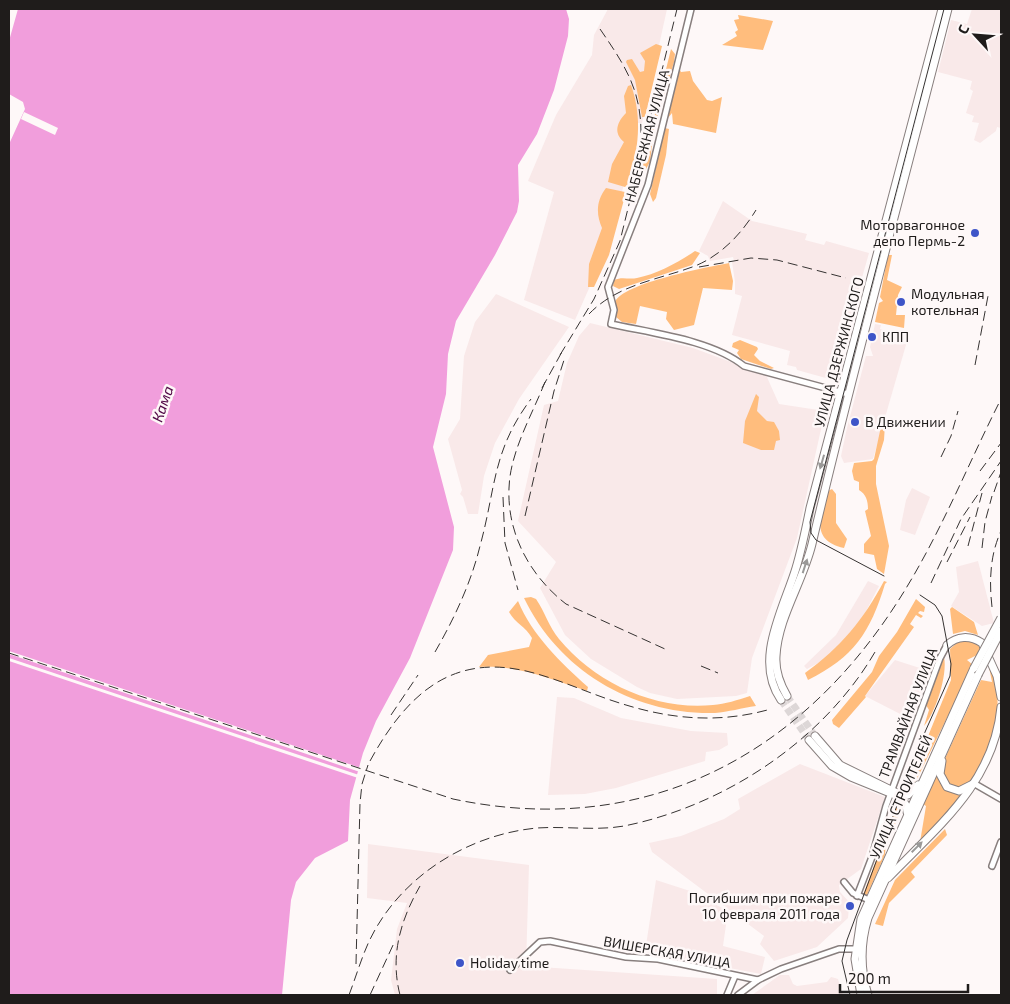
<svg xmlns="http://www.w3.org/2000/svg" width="1010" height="1004" font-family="'Exo 2',sans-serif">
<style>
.built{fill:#f9e9e9}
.green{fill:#ffbd7d}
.water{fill:#f19edc}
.pier{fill:#fef8f8}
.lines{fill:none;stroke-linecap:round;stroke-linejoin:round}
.major-tunnel{stroke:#ddd7d7;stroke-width:7;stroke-dasharray:7 3.5;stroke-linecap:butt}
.minor-casing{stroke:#887f7e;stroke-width:8}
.major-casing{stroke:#887f7e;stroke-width:9}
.minor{stroke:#fff;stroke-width:5}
.major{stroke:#fff;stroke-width:7}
.tram{stroke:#363332;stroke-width:1}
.rail{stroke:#363332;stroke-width:1;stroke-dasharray:10 5;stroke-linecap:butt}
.major-bridge-casing{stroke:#887f7e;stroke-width:9;stroke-linecap:butt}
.major-bridge{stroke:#fff;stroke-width:7}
.oneway{fill:#9a9998}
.poi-dot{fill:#3e55c8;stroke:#fef8f8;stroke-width:2}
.labels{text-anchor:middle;stroke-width:5;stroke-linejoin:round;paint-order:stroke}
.street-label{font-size:14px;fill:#1f1c1b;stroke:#fef8f8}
.poi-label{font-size:14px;fill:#1f1c1b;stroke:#fef8f8;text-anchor:start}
.water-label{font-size:15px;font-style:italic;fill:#510746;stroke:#fef8f8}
</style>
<rect width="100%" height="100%" fill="#fef8f8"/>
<!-- built -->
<g class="built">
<polygon points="608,9 667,9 642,123 638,123 615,222 598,268 575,320 524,300 554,192 528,181 556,115 592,55 594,35"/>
<polygon points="972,9 1001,9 1001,128 997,127 996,131 980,143 974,140 979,123 972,122 974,116 966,113 973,91 970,89 972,81 938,72 951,20 967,24"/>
<polygon points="723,201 752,221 807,234 805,240 824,245 826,241 869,253 833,380 797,370 796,367 787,365 790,351 732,335 742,296 735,294 735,282 732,262 734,261 733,257 710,261 708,256 699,251"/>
<polygon points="496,294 569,327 519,399 495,443 484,476 478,514 468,514 463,497 460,494 462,490 448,439 460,419 464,356 475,322"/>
<polygon points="590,323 693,348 766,375 779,404 825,411 797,538 752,658 747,693 736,696 677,699 650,693 637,687 591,659 565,635 540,588 556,562 518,521 544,405 558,401 567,363 579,336"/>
<polygon points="875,324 881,325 880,329 908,338 873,459 844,463 841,456 847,428 866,356 873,356 870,347"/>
<polygon points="912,488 930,497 915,535 900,530 906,500"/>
<polygon points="978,561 994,623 982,626 951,606 959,592 956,567"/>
<polygon points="868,581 879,586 852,638 824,660 807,669 804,666 836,635"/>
<polygon points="895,660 929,671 912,720 865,696"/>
<polygon points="557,697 574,698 621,718 691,731 727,733 728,745 719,750 706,752 705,761 616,788 585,794 548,795"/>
<polygon points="800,764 885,797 861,869 839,885 840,892 851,904 849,907 848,918 817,947 774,961 760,944 764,936 652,852 649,843 681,836 724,819 740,809 738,799"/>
<polygon points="368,844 529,865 526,966 717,979 717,995 395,995 391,980 397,929 407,903 367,898"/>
<polygon points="656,880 690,891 728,911 723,946 765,957 761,974 645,952"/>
<polygon points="780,975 789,975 793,984 797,986 827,982 831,977 835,978 838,979 843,995 752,995"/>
</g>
<!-- green -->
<g class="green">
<polygon points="738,15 773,21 763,50 722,45 737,36 735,32 738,30 734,20 739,19"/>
<polygon points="656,44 662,46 645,117 642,117 635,80 626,62 627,60 632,59 640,72 644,71 645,61 640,53"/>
<polygon points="671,49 675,54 674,62 654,129 650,162 638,183"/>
<polygon points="679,68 681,72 690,71 693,81 707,100 712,101 722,97 716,133 673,124 672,113 668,118"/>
<path d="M631,85C643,119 638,149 629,183L625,187L608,182L612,164L624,142C613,133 617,122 626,113L624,96L628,86Z"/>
<polygon points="665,128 669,129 666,155 656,198 653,202 650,194"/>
<path d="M606,188L625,192V196L609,255L594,287H588L589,264L602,228C596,214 596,201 606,188Z"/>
<path d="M695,251L700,253L692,265L619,289L613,286L614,280C623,276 628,280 637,278C657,274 679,262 695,251Z"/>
<polygon points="888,255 892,255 887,280 902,287 898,295 896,315 905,315 904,328 875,322 879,303 883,301 880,297"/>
<path d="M729,263L733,281L732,290L703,288L694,325L674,330L666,319L667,312L640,306L636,324L622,322L616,317L615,302C623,283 708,267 729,263Z"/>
<polygon points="740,340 757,347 758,349 754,355 760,361 774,368 771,369 741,359 737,353 739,350 732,347 733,343"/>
<polygon points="756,394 759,397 757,411 767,421 774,422 779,431 780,440 776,441 774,450 761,450 743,443 745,421"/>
<path d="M885,424L884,440L876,466V484L889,546L884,574L877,569L874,555L864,553V544L871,536L865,511L868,509C868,501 866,494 859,490V482L854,480L852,471L854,463L872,461L874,459L880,431Z"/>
<path d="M832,489L836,494V523L847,539L844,548C809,540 821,515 828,491Z"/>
<path d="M884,581L887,582L885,584C870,633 854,657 808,680L805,673C840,648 864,619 884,581Z"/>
<path d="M531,597L536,599C545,612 549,627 559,639C595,683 656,711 713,705C725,704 738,700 750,696L756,706C742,708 728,712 715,713C634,715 559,671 524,598Z"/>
<polygon points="916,599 925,607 924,612 920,611 918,613 923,616 921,618 916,615 910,624 914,627 865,696 866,697 839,728 833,724 832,720 872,672 879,656 897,632"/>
<path d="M518,601C532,635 561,663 588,687L587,691C550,679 519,665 479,667L488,655L529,647L532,638C526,627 515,623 509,612Z"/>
<polygon points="952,607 974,622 978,635 965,631 953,634 950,609"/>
<path d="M968,640C980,643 983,651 988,661C1008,701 994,750 971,785L955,789L944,780L942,765L981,680L992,682L989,667L977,655L967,660L973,665L911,791L908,785L951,680L950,649L958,642Z"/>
<path d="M944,657C948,675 935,714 924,726L929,710L926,705Z"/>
<polygon points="938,771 943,786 969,791 920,842 926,806 923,804"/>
<polygon points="896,808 900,810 892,833 886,842 885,855 867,895 863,895"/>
<polygon points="945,829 947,835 911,872 915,877 889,903 883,926 875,924 895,880"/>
</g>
<!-- water -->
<polygon class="water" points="18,9 566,9 569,19 568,36 554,90 537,134 518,165 519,201 517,212 495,255 456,321 448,354 446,394 433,447 454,527 453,550 410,658 376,721 363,753 350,800 348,841 315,858 296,882 291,900 282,995 9,995 9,162 10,142 25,109 23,102 9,94 9,41"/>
<!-- pier -->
<g class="pier">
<polygon points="24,112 58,128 55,135 21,119"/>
<polygon points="9,651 361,768 360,772 9,654"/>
<polygon points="9,658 359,775 358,778 9,661"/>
</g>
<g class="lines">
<!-- major-tunnel -->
<g class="major-tunnel">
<polyline points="787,696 815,736"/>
<polyline points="781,700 809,740"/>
</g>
<!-- minor casing -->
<g class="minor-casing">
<g id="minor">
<path d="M691,9L648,185L608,287L614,310L611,324C651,333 712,340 744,366L848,394"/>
<polyline points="975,784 1001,799"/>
<polyline points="992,866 1001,842"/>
<polyline points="844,882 853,893 869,900"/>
<polyline points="857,896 872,857 886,806 940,658 947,645"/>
<polyline points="510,970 540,942 550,941 626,957 658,959 758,980 781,969 839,949 855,949"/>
<polyline points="727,995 735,976"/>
<polyline points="738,995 758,980"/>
</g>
</g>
<!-- major casing -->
<g class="major-casing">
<g id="major">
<path d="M947,645C957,636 970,635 982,643L997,676L1001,697"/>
<path d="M787,696C780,684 775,670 776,656C778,617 803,582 812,544C854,365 903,187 948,9"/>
<path d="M781,700C753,660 784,608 796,568C802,548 806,528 810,508L942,9"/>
<polyline points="815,736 840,765 901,795 908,795 918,785"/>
<polyline points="809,740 832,766 851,777 900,797 906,805 907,812"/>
<polyline points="942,761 940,774 947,787 959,791 973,784"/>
<path d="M888,878C937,827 994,783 1001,707"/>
<polyline points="861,995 855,959 861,919 974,668"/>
<path d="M868,995C860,969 860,944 868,918L978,675"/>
</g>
</g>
<!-- minor -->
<use href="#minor" class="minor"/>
<!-- major -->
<use href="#major" class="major"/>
<!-- tram -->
<g class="tram">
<polyline points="884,576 816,540 811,533 810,522 944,9"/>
<polyline points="850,995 842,961 847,940 921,741 950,676 951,664 942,616 935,605 920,595"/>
</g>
<!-- rail -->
<g class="rail">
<polyline points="1000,9 1001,9"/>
<path d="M600,29C624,64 641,89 641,133"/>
<polyline points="699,267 751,258 777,260 846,278"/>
<path d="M589,314C618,284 658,280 695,266C722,255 742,233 756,210"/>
<polyline points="560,355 594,299 620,241 677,9"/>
<polyline points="975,365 988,296"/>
<path d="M545,382C532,415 510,452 509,488C507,534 530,576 566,604L665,649"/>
<polyline points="542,388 563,350"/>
<polyline points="941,457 951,436 958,411"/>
<polyline points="980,471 1001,443"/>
<polyline points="994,492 1001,472"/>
<polyline points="503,497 505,543 518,590"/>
<polyline points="525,516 554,391 565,357"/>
<polyline points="968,546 982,493"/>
<polyline points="982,548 985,522 992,496"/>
<polyline points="947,562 970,517"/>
<polyline points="931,583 961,519 1001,461"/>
<path d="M992,607C989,581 990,555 1001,531"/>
<path d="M435,652C454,619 471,583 480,546C496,488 492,451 531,399"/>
<path d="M9,653L453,799C643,839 799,758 900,598C940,535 968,464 1001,399"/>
<polyline points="701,666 718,673"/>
<polyline points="391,715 418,675"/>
<path d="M370,761C404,699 448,653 526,671C560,679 592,695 626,705C675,720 722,723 771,709"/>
<polyline points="356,964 360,803 362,784 368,765"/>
<path d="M349,995C354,982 358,969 363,956C389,884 462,835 537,828C566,826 595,831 624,826C724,806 823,741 875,652"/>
<polyline points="370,995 394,943"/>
<path d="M400,995C390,956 400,921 420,886"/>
</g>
<!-- major-bridge casing -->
<g class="major-bridge-casing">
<g id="major-bridge">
<polyline points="974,668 1001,618"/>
<polyline points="978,675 1001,631"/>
</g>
</g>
<!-- major-bridge -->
<use href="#major-bridge" class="major-bridge"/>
</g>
<!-- one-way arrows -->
<defs><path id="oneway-solid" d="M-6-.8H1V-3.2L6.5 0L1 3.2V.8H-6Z" transform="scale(1.25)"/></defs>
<g class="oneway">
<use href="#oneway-solid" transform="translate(822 462) rotate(106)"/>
<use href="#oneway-solid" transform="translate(805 566) rotate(-72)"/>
<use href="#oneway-solid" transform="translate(917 847) rotate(-45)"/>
</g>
<!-- markers -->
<g class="poi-dot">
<circle cx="975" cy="233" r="5"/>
<circle cx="901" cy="302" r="5"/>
<circle cx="872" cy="337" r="5"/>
<circle cx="855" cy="422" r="5"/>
<circle cx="850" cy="906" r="5"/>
<circle cx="460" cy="963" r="5"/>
</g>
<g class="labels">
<!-- street labels -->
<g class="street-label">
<text transform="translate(647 136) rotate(-75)" y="5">НАБЕРЕЖНАЯ УЛИЦА</text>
<text transform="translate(839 352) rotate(-75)" y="5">УЛИЦА ДЗЕРЖИНСКОГО</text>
<text transform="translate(908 713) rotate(-69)" y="5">ТРАМВАЙНАЯ УЛИЦА</text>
<text transform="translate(901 797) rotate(-66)" y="5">УЛИЦА СТРОИТЕЛЕЙ</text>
<text transform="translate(667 952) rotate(10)" y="5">ВИШЕРСКАЯ УЛИЦА</text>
</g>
<!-- poi labels -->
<g class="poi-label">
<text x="965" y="230" text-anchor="end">Моторвагонное<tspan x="965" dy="16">депо Пермь-2</tspan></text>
<text x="911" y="299">Модульная<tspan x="911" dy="16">котельная</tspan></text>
<text x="882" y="342">КПП</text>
<text x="865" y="427">В Движении</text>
<text x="840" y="903" text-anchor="end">Погибшим при пожаре<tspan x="840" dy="16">10 февраля 2011 года</tspan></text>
<text x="470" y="968">Holiday time</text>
</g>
<!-- water labels -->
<g class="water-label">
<text transform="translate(163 404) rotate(-71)" y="5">Кама</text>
</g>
</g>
<!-- border -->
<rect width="1010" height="1004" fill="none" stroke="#1f1c1b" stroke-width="20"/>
<!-- north arrow -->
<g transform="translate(975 35) rotate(296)" stroke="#fef8f8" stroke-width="4" paint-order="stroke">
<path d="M0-4L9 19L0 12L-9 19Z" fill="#1f1c1b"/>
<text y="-8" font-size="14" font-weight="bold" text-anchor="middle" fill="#1f1c1b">С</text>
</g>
<!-- scale -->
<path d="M840 984v8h128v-8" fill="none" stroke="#1f1c1b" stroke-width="2.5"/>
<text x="848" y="984" font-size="15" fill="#1f1c1b" stroke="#fef8f8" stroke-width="4" paint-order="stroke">200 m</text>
</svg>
